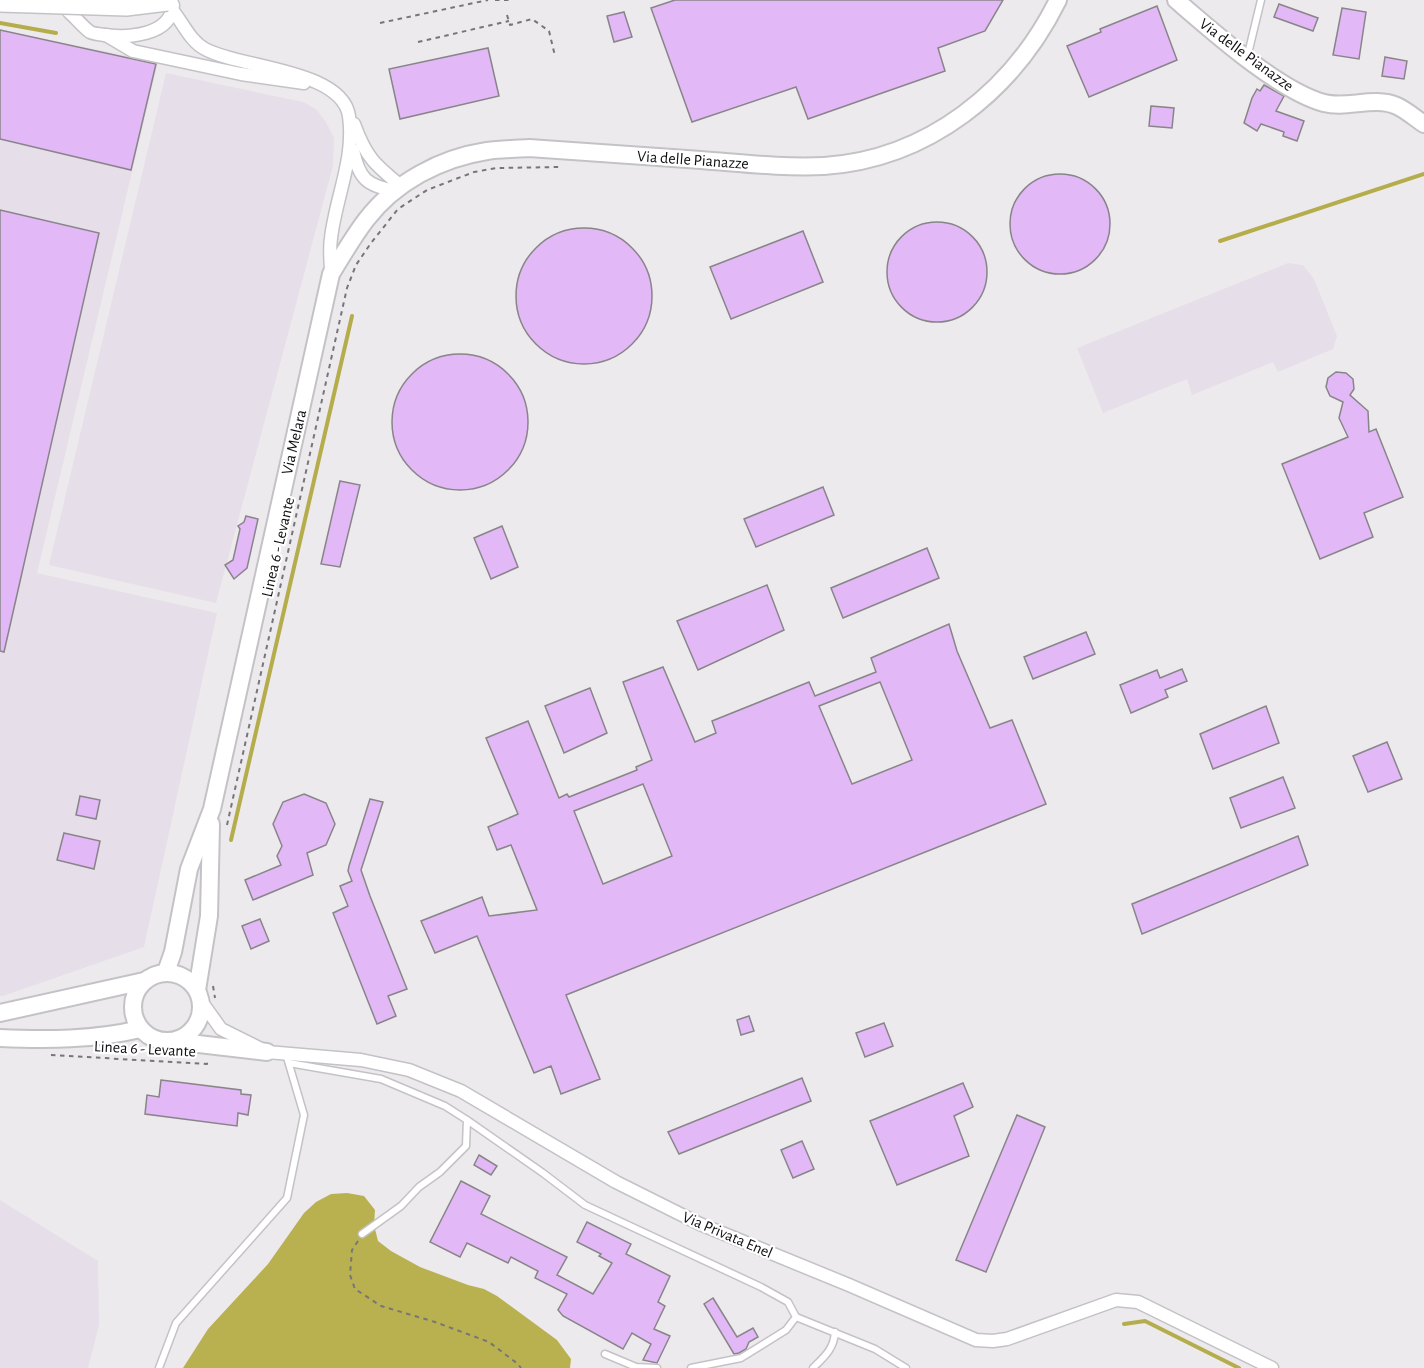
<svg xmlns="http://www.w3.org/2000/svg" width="1424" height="1368" font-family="'Alegreya Sans',sans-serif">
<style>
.built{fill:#e6dee9}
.forest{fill:#b9b150}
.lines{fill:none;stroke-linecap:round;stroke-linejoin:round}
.stream{stroke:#b5ad4c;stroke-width:4}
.building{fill:#e2b8f6;stroke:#888589;stroke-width:1.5;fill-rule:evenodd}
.lane-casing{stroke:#c5c2c7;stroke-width:9}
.street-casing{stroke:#c5c2c7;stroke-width:15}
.secondary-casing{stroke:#c5c2c7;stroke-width:20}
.path{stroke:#777578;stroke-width:2;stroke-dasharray:4.5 4.5;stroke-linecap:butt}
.lane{stroke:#fff;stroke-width:6}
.street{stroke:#fff;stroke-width:12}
.secondary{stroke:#fff;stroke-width:16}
.highway-bridge-casing{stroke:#c5c2c7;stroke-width:24;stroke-linecap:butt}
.highway-bridge{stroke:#fff;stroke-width:21}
.labels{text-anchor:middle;stroke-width:4.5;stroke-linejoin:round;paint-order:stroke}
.street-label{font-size:16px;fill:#0e0d0f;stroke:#fff}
</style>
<rect width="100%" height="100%" fill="#edeaee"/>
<!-- built -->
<g class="built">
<polygon points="0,30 158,62 37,573 217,613 144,947 3,996 0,996"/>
<polygon points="166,73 303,102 316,109 326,122 334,138 333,166 216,603 49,565"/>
<polygon points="1288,263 1303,265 1314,279 1337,336 1333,349 1278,372 1273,362 1192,395 1187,379 1103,413 1077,348"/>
<polygon points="0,1200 98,1261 99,1325 88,1368 0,1368"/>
</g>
<!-- forest -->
<polygon class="forest" points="347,1193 364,1196 375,1210 374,1225 378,1241 391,1251 420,1267 468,1285 484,1289 497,1296 557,1340 571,1359 570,1368 183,1368 208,1329 268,1264 304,1213 316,1202 331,1194"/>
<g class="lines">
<!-- stream -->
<g class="stream">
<polyline points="0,23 56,33"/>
<polyline points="1220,241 1424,174"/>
<polyline points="231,840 352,316"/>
<polyline points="1124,1324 1145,1321 1239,1368"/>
</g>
</g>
<!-- building -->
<g class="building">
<polygon points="675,0 1003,0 985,31 938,48 945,71 808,119 796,87 692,122 651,8"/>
<polygon points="1279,4 1318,18 1313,31 1274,17"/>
<polygon points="1157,6 1177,60 1089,97 1067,46 1101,32 1100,29"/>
<polygon points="1342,8 1366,12 1359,59 1333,55"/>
<polygon points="624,12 632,37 614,42 607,16"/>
<polygon points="0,30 156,64 131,170 0,139"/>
<polygon points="488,48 499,96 400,119 389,69"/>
<polygon points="1385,57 1407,61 1404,79 1382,76"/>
<polygon points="1264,85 1284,96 1276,111 1304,121 1297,141 1283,136 1284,132 1261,124 1257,131 1244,123 1252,98 1257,89 1260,91"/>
<polygon points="1151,106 1174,108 1172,128 1149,126"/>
<circle cx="1060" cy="224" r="50"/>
<polygon points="0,210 99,233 4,652 0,651"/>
<circle cx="937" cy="272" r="50"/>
<circle cx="584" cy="296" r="68"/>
<polygon points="803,231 823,282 731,319 710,267"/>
<circle cx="460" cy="422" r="68"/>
<polygon points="1336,372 1346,373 1353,379 1354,389 1350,395 1368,411 1369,432 1376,429 1403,497 1364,513 1373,537 1320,559 1282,464 1348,437 1339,418 1343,402 1330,396 1326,387 1328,378"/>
<polygon points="340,481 360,485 340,567 321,564"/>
<polygon points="823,487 834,515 756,547 744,519"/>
<polygon points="246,516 258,519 247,568 234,579 225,565 233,560 240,529 238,526 244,522"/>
<polygon points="502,526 518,567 491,579 474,538"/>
<polygon points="927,548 939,578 843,618 831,588"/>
<polygon points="767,585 784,630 698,670 677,621"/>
<path d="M949,624L957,651L990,728L1012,720L1046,804L566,995L600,1079L561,1094L551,1066L534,1073L477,936L435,953L421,921L482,897L489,916L537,910L511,845L497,850L488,827L518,814L486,738L528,721L559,798L567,794L569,797L637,770L636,767L652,760L623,682L663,667L695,742L716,733L712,721L809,682L815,696L876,672L871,658ZM880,682L912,760L852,784L819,706ZM643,784L672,856L603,884L574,811Z"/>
<polygon points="1086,632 1095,654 1033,679 1024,657"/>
<polygon points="1182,669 1187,681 1165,690 1168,697 1131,713 1120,685 1157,670 1160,678"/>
<polygon points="590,688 607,733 564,753 545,706"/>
<polygon points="1266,706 1279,743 1213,769 1200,734"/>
<polygon points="1387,742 1402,779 1368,792 1353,756"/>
<polygon points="1283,777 1295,808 1241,828 1230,798"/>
<polygon points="304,794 326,803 335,824 326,845 307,853 313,875 253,900 245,880 281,865 277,856 282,846 273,824 283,802"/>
<polygon points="80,796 100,800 96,819 76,815"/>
<polygon points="370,799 383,802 361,870 370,896 407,989 388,996 396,1016 377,1024 333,913 348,906 340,886 352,881 348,871 349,866"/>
<polygon points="64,833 100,841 94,869 57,860"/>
<polygon points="1298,836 1308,865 1142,934 1132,904"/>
<polygon points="260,919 269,941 251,949 242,926"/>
<polygon points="749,1016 754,1031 741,1035 737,1020"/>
<polygon points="884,1023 893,1046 865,1057 856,1033"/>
<polygon points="802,1078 811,1101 679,1154 668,1132"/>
<polygon points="161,1080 241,1090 241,1094 251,1095 248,1115 238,1113 237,1126 145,1114 147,1095 159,1097"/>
<polygon points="963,1083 973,1107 954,1116 969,1156 897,1185 870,1121"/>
<polygon points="1017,1115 1045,1127 986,1272 956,1260"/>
<polygon points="802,1141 814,1169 793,1178 781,1150"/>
<polygon points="479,1155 497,1166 491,1175 474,1165"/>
<polygon points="461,1181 490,1196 481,1214 567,1257 557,1275 593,1294 612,1263 599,1256 601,1254 577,1242 587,1222 631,1244 626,1254 670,1276 658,1302 665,1306 654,1329 670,1336 657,1363 643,1360 651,1344 632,1333 623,1349 563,1316 558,1310 567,1294 535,1278 538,1271 511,1257 508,1263 467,1243 460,1257 430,1242"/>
<polygon points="713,1298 737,1337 753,1328 758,1337 749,1342 746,1349 739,1353 734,1354 704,1304"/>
</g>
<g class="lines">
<!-- lane casing -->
<g class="lane-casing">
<g id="lane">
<polyline points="1247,58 1261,0"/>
<polyline points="289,1063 381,1079 445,1106 467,1120 466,1146 440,1172 419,1187 401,1206 362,1234"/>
<polyline points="467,1120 543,1173 585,1205 761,1287 788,1302 796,1317 786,1330 741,1358 691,1368"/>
<polyline points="796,1317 875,1349 906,1368"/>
<polyline points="605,1354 636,1367 657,1368"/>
<polyline points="159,1368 176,1323 287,1198 304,1115 286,1054"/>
<path d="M813,1368C824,1357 834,1349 835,1332"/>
</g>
</g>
<!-- street casing -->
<g class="street-casing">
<g id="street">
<path d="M71,0L69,12C76,18 83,27 90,32C94,34 99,34 104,35C127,38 171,36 173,5"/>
<path d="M173,11C183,23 190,41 205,49C239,68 342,69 349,116C355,159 336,196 331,238C329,250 331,262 331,274"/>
<polyline points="106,35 133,51 241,74 304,83"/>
<path d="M354,124C366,157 374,164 401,186"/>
<path d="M353,150C359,179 367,186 396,191"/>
<polyline points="201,1001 221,1029 267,1052 361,1060 409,1070 461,1091 616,1182 700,1224 849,1285 976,1340 993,1341 1007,1339 1116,1300 1138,1302 1272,1368"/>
</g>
</g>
<!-- secondary casing -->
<g class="secondary-casing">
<g id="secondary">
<path d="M1176,0C1212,31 1279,91 1324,103C1347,109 1374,96 1397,106C1406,110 1415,118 1424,124"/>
<path d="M166,972L173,952L189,869L212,809L331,274C342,256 353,237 366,220C395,182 441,158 487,151C501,149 515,149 529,148C586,152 644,156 701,160C742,163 783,168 824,166C928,159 1013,91 1058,0"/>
<circle cx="167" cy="1007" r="34"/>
<polyline points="197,990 209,916 211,824"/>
<polyline points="0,1013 144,981"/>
<path d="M0,1038C46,1040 95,1040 140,1029"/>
<polyline points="173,1041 267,1052"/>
</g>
</g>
<!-- path -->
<g class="path">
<polyline points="495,0 510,0"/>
<polyline points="507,15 510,25 532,19 549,31 555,56"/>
<polyline points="380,23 488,0"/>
<polyline points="418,42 509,21"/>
<polyline points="227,825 347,288 356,265 371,243 398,209 427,190 474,172 497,168 560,167"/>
<polyline points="213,986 215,998"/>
<polyline points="51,1055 207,1064 207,1061"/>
<polyline points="358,1241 352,1250 350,1275 355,1289 381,1306 435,1322 489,1342 518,1364 521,1368"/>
</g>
<!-- lane -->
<use href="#lane" class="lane"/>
<!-- street -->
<use href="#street" class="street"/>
<!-- secondary -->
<use href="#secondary" class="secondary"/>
<!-- highway-bridge casing -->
<g class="highway-bridge-casing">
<polyline id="highway-bridge" points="0,1 126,5 167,0"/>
</g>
<!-- highway-bridge -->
<use href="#highway-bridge" class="highway-bridge"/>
</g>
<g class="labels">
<!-- street labels -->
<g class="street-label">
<text transform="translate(1247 54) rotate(36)" y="6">Via delle Pianazze</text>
<text transform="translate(693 159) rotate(4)" y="6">Via delle Pianazze</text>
<text transform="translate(293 442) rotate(-77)" y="6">Via Melara</text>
<text transform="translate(277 547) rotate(-77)" y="6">Linea 6 - Levante</text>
<text transform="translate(145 1048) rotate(3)" y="6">Linea 6 - Levante</text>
<text transform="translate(728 1234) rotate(23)" y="6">Via Privata Enel</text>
</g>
</g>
</svg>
